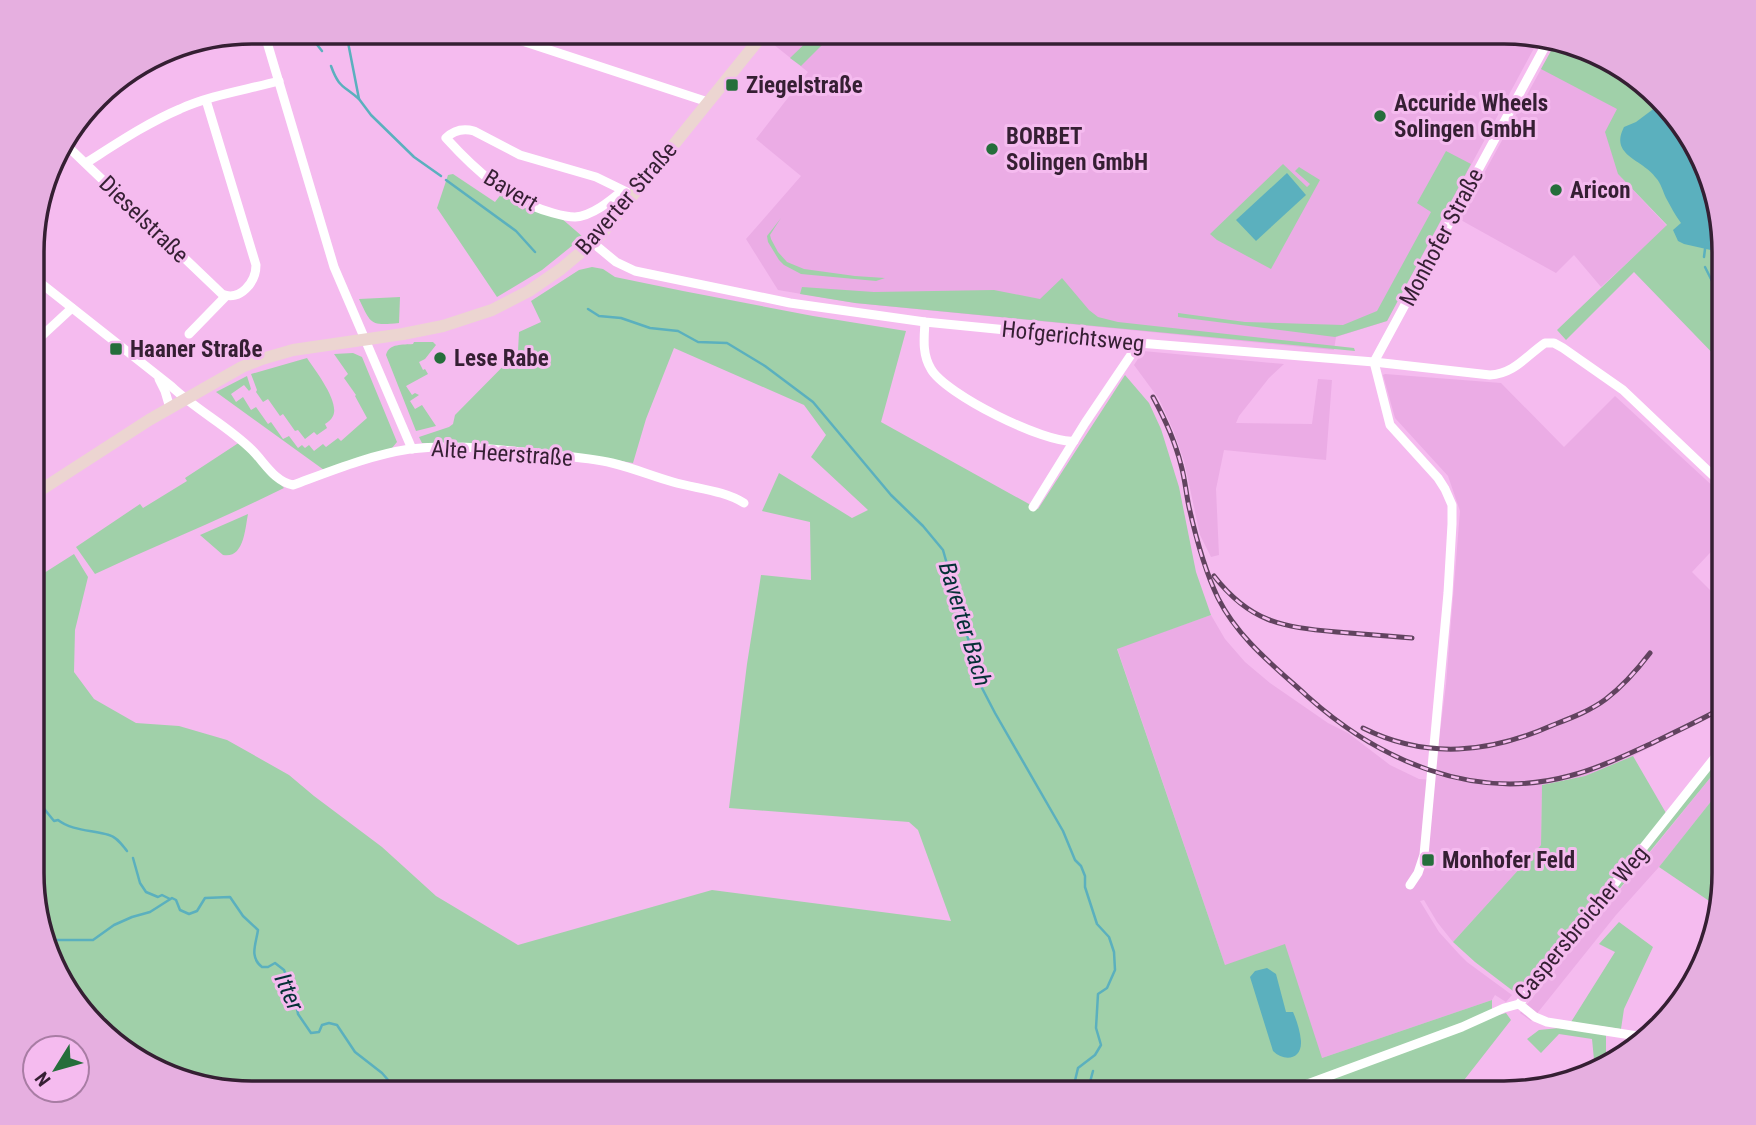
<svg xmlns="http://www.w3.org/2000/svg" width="1756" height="1125" font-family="'Roboto Condensed',sans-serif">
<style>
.built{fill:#ebace5}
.green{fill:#a0d0a9}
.water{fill:#5bb0be}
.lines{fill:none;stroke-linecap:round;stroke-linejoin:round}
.stream{stroke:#5bb0be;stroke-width:2.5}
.street{stroke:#fff;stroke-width:9}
.secondary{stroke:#ecd5d1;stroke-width:12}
.rail-casing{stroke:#61435f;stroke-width:5}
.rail{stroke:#f5bbef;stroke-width:2.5;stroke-dasharray:8;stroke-linecap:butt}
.poi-dot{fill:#256e3b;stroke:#f5bbef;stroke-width:2.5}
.labels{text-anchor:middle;stroke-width:6;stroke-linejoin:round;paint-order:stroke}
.poi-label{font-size:23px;font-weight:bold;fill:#351f33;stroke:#f5bbef;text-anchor:start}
.street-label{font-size:23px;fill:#351f33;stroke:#f5bbef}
.water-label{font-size:24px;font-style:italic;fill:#053036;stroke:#f5bbef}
.rim{fill:none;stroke:#351f33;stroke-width:3.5}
</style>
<rect width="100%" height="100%" fill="#f5bbef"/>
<!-- built -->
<g class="built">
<polygon points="778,32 1505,32 1540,37 1387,321 1336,337 1334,350 855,303 778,290 746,239 801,176 756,139 808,72 768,40"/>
<polygon points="1557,40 1575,43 1627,69 1643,85 1618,174 1667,226 1601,287 1574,255 1556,273 1459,219"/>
<polygon points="1143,351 1284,364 1269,378 1239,416 1236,423 1312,424 1318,379 1332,380 1326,460 1224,450 1216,489 1219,555 1211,557 1200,535 1184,461 1174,432 1159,399 1134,365"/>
<polygon points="1385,374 1501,383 1564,447 1615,396 1717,490 1724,498 1724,538 1692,572 1718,598 1724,593 1724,709 1633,756 1585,776 1542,785 1541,845 1453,942 1437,922 1424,900 1420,901 1439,932 1459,954 1467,962 1512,995 1506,1002 1495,995 1492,1000 1322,1058 1225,965 1117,648 1211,615 1225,639 1245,662 1270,683 1328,723 1348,733 1390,765 1419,779 1434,780 1446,684 1460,511 1448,476 1395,418 1383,375"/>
<polygon points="1724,761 1724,785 1659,867 1616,915 1531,1021 1520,1013"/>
</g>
<!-- green -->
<g class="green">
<polygon points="817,32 835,32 801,66 790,58"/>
<polygon points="1557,40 1567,42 1625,72 1626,69 1630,71 1695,142 1724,237 1724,365 1634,272 1566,340 1557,330 1667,225 1618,174 1605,132 1617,109 1541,69"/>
<polygon points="1446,151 1471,164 1387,321 1335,337 1178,317 1178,313 1245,322 1343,325 1377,311 1431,212 1417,203"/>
<polygon points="1283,164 1307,187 1310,184 1295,171 1299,167 1320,180 1271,269 1217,240 1210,234"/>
<polygon points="453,174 495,202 502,193 561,218 583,237 542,270 497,297 437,208 448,175"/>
<polygon points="781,218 770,235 771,239 778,252 787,262 804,269 855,276 885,278 876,281 801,274 784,265 779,260 768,242 767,236"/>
<path d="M592,267L603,269L615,277L683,291L813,316L906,331L881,422L1038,509L1125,375L1149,403L1161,429L1179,487L1196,572L1211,615L1117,649L1225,965L1285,944L1322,1058L1492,1000V1011L1495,1016L1506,1013L1511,1020L1454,1093H251L181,1082L129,1056L61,984L33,902V580L74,554L88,577L75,630L74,672L94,699L136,723L179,726L227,740L289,775L314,796L382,847L436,896L518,945L712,890L951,921L918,830L909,822L729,808L747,664L761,575L811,580L810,522L762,511L779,473L852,518L868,510L811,457L826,435L804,405L674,348L646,419L633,463C563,451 493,442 422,443L419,437L449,427L453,424L455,415L518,351L519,332L541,322L531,301L579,270Z"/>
<polygon points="1062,278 1089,310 1098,317 1118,322 1354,348 1355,351 855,303 800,294 802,287 874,292 994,290 1040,299"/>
<path d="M400,297L399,323C370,326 371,324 359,299Z"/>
<path d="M414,342H433L436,345L425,359L419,362L423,370L425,369L428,374L406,386L412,395L415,393L419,395L410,401L415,409L422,405L436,426L416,431L386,355C389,343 403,345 413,344Z"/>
<polygon points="353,353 362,357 397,442 392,448 324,470 216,392 247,376 251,389 249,391 244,385 231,394 236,402 243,397 251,410 256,407 268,424 271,422 283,439 289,436 298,448 302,445 305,448 309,445 314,451 323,444 326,447 338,438 341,441 367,418 355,396 356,395 344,378 348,374 334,354"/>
<path d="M307,358C315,370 340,402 333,416C331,420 328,422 325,424L327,428L317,435L314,432L305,439L298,430L295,431L283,414L280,416L268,399L263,402L256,392L257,390L251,374Z"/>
<path d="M240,442L284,488C222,519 157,545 95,574L76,547L140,504L143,508L187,481L185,478Z"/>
<path d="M248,514C245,529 244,559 223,555L200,535Z"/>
<polygon points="1724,751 1724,761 1527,1002 1527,998"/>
<polygon points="1633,756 1666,813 1550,959 1517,994 1475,962 1453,942 1541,845 1542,785 1585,776"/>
<polygon points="1724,785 1724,888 1718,907 1659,867"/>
<polygon points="1619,922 1653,947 1624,1009 1621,1029 1571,1022 1615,952 1599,944"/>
<polygon points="1559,1028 1606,1033 1606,1067 1595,1070 1592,1039 1559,1034 1541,1053 1527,1039 1539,1030"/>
</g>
<!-- water -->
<g class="water">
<path d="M1660,104L1695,142L1724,237V253L1684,244L1678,241L1673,230L1681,223C1675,215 1671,207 1666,198C1663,192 1661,183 1656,178C1643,159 1609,156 1624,127L1636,122Z"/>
<polygon points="1287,173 1306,195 1256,241 1236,220"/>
<path d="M1267,968L1276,974L1286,1012H1293C1297,1021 1300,1031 1301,1041C1302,1060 1284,1062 1273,1051L1250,977L1255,971Z"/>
</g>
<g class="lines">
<!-- stream -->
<g class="stream">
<polyline points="307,32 322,51"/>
<polyline points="346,32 359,99 371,115 414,157 441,176"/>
<path d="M331,66C339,88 343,85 359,99"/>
<polyline points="446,180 516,231 535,252"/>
<polyline points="1704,257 1705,249"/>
<polyline points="1705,267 1713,283 1724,289"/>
<polyline points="588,309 599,316 621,318 650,328 678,331 698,342 727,343 765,366 813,402 891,495 923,526 943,550 982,688 995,713 1063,831 1075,860 1081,866 1085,876 1085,887 1097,924 1109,937 1114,952 1115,970 1107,988 1098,994 1096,1028 1101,1045 1095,1055 1078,1068 1074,1085 1066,1093"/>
<path d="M33,795L54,821L58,820C72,831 93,830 109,835C117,837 122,845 127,851"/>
<polyline points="133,858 140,883 146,892 158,897 162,895 170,899"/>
<path d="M46,940H93L114,925L132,917L150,912L172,898L176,900L180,910L189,914L197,911L205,898L230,897L243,916L258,930C256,944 249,957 262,967H268L275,963L284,970L295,997L298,1014L311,1033L319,1032L322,1025L329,1023L337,1025L355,1052L382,1073L395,1088L402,1093"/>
<polyline points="1087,1093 1093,1071"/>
</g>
<!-- street -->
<g class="street">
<polyline points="264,32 334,267 412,449"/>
<polyline points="500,32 516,39 708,102"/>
<path d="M63,142L222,294C240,302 256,282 256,265L206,100"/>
<path d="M86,163C116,144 147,123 180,109C211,95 246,90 279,81"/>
<path d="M622,191C610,201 592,216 575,217C568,217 560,215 553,213C509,201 476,171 446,138C454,130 463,128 474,131L520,155L596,177L633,195"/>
<path d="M593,243L616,262L635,271L790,303L925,322L1139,343L1374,362L1490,375C1514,374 1526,356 1545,343H1554L1563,348L1623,390L1724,486"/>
<path d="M33,277L171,386C196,410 228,426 252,450C265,463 275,482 293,485C331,471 370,455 410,449C451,444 492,449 533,453C559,456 586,457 612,463C633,468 652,476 673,482C697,489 723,490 744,503"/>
<path d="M925,322C924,338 922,354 931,369C945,394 1045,444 1074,441"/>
<polyline points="189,334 226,296"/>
<polyline points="33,344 72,308"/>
<polyline points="1374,362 1390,425 1438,478 1445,489 1452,505 1452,524 1448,593 1424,855 1418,873 1410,885"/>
<polyline points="1374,362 1549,39"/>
<polyline points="159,379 165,391 170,408"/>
<polyline points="1033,507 1085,423 1139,343"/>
<polyline points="1519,1004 1535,1017 1547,1022 1644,1037"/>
<polyline points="1283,1093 1462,1027 1504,1008 1519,1004 1724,746"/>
</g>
<!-- secondary -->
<polyline class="secondary" points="33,495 149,420 242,367 262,359 293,350 403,334 443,326 492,310 529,291 561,269 599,237 765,32"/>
<!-- rail casing -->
<g class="rail-casing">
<g id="rail">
<path d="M1153,397C1165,419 1175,441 1181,465C1185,479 1186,493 1189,507C1196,538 1204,569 1218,598C1238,638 1274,666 1307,696C1378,760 1473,802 1569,776C1596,769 1622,757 1648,745C1673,733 1699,721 1724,707"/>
<path d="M1214,576C1250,622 1281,627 1337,632C1362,634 1387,636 1412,638"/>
<path d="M1363,728C1427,760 1490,753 1553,725C1571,718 1590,711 1606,699C1623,686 1637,670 1650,653"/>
</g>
</g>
<!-- rail -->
<use href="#rail" class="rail"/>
</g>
<!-- markers -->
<g class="poi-dot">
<rect x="725" y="78" width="14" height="14" rx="3.5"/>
<circle cx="1380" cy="116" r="7"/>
<circle cx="992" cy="149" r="7"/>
<circle cx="1556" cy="190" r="7"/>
<rect x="109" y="342" width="14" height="14" rx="3.5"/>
<circle cx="440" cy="358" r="7"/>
<rect x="1421" y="853" width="14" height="14" rx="3.5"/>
</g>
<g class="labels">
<!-- poi labels -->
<g class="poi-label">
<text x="746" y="93">Ziegelstraße</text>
<text x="1394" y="111">Accuride Wheels<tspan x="1394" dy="26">Solingen GmbH</tspan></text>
<text x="1006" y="144">BORBET<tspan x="1006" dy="26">Solingen GmbH</tspan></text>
<text x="1570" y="198">Aricon</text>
<text x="130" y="357">Haaner Straße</text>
<text x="454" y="366">Lese Rabe</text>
<text x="1442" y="868">Monhofer Feld</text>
</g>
<!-- street labels -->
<g class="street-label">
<text transform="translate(511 190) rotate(31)" y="8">Bavert</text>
<text transform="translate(626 198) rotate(-49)" y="8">Baverter Straße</text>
<text transform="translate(144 219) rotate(44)" y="8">Dieselstraße</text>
<text transform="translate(1441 237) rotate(-62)" y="8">Monhofer Straße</text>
<text transform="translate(1073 336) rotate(6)" y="8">Hofgerichtsweg</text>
<text transform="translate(502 453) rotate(4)" y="8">Alte Heerstraße</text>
<text transform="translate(1581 923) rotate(-50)" y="8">Caspersbroicher Weg</text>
</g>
<!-- water labels -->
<g class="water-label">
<text transform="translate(965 624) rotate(73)" y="8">Baverter Bach</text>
<text transform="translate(289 992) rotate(66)" y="8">Itter</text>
</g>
</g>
<!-- crop -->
<path d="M0 0H1756V1125H0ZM252 44H1504A208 208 0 0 1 1712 252V873A208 208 0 0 1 1504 1081H252A208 208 0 0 1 44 873V252A208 208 0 0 1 252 44Z" fill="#e6afe0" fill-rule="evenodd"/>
<path class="rim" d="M252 44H1504A208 208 0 0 1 1712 252V873A208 208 0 0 1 1504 1081H252A208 208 0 0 1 44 873V252A208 208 0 0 1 252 44Z"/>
<!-- north arrow -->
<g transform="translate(56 1069) rotate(233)"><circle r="33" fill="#f5bbef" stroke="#a87da4" stroke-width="2"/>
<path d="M0-5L12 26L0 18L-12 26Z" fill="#256e3b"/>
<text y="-10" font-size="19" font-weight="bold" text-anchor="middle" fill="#351f33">N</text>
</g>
</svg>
